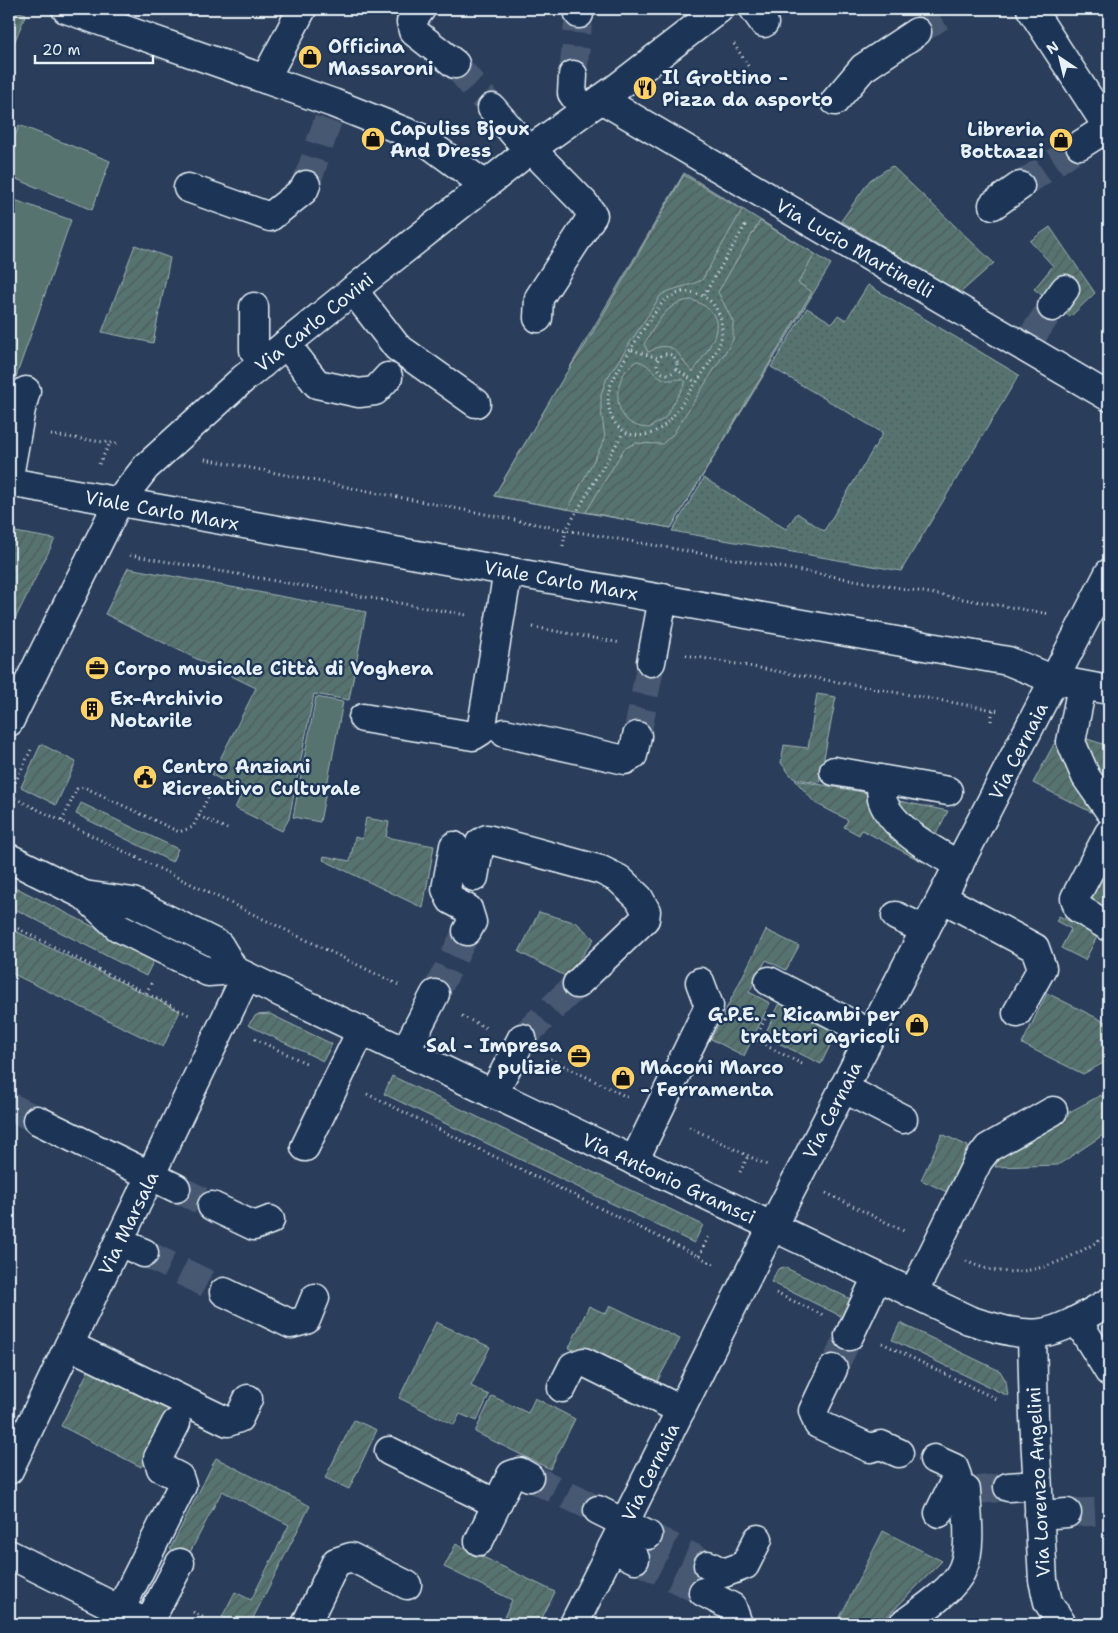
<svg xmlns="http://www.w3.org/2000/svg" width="1118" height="1633" font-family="'Shantell Sans',sans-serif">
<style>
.grass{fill:url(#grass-dots);stroke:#a0b2b4}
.garden{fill:url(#garden-furrows);stroke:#a0b2b4}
.pitch{fill:#577370;stroke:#a0b2b4}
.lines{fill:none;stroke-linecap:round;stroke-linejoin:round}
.minor-tunnel{stroke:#465872;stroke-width:28;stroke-dasharray:28 14;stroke-linecap:butt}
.minor-casing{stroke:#e8f1f8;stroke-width:31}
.path{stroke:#e8f1f8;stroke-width:3;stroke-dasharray:1 4;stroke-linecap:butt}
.minor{stroke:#1d3557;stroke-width:28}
.labels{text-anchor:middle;stroke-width:4.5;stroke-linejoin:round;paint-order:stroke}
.poi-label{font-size:19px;font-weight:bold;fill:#e8f1f8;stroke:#1d3557;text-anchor:start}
.street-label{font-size:19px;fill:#e8f1f8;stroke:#1d3557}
</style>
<defs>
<pattern id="grass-dots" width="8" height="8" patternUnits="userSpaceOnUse" patternTransform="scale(1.25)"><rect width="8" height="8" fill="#577370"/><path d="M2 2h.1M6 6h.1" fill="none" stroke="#4e5b5b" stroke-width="1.8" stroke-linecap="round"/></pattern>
<pattern id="garden-furrows" width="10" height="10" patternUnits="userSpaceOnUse" patternTransform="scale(1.25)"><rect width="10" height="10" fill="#577370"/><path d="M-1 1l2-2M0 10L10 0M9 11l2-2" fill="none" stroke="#4e5b5b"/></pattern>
</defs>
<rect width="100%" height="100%" fill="#2a3d5a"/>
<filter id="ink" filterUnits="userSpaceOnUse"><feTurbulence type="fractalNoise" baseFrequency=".02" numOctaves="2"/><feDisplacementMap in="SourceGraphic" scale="10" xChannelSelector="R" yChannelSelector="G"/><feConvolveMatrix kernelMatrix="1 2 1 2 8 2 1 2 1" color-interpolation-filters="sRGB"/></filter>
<g filter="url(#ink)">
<!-- grass -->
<g class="grass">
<path d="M684,173L831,264L671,528L494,496C557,388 621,282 684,173Z"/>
<polygon points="868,285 1019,375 901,571 672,531 704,478 786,529 797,513 824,531 883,433 771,367 807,308 832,323 838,315 846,320"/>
</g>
<!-- garden -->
<g class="garden">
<polygon points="9,9 26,14 9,55"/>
<polygon points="892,166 994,263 960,293 841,221 870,180"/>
<path d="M684,175L742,210L702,280C688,287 674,287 661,295L606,380L601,395V408L605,439L568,509L494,496L565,375L585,346Z"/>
<polygon points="760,221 815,254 798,283 812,292 671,528 586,512 624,449 635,443 662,444 673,434 733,340 733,322 718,292"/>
<polygon points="1050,227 1095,293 1070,317 1034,289 1053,266 1030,241"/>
<polygon points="135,245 170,258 153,343 102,332"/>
<path d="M692,300C736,316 710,346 693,372C681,363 679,343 659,347C655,348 652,351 648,352L644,344C657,324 666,301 692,300Z"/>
<path d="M637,361C649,362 654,377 667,380C674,381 680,376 686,382L665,418L649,428C607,427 612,373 637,361Z"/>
<polygon points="9,531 55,539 9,631"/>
<polygon points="128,568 366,612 349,700 314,694 289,819 282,831 235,808 243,791 212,775 256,688 105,614"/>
<polygon points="817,694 836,697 819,783 793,778 781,763 784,745 808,748"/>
<polygon points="1061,731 1103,818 1033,783"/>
<polygon points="1081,737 1109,746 1109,789 1099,775"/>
<polygon points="41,744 76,762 56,805 21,787"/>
<polygon points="795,780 868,793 925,858 923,862 862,830 859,835 844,827 848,820 815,803"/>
<polygon points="899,801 948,811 935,836 903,809"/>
<polygon points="81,803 178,849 172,862 76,814"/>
<polygon points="366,818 389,822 386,837 434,846 423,908 323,860 324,856 350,861 355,837 362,839"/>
<polygon points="1109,867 1109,915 1089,899"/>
<polygon points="9,884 155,958 146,976 9,906"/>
<polygon points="539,912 577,923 594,939 567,977 519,952"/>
<polygon points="1059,916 1098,935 1085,960 1061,948 1071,929 1056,921"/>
<polygon points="9,928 180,1011 163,1047 9,972"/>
<polygon points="766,930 799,946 786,970 766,960 749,992 770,1003 744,1056 711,1039"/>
<polygon points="1047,993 1109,1024 1109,1060 1083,1074 1022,1044"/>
<polygon points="780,1003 837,1031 821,1064 764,1036"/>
<polygon points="270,1014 332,1044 323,1061 248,1025 256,1015"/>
<polygon points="392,1076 703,1225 694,1243 384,1094"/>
<polygon points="1101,1095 1109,1106 1109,1131 1058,1165 995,1167 1003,1148"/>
<polygon points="942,1134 968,1146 947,1192 921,1180"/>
<polygon points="784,1267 855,1301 847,1319 771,1282 778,1269"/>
<polygon points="610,1305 680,1339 653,1389 569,1348 589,1306 606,1314"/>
<polygon points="436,1322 490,1347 471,1386 489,1395 477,1421 460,1414 454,1425 399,1398"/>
<polygon points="900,1323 1000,1371 1006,1381 1008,1396 892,1340"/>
<polygon points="91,1365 172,1407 141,1467 61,1426"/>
<polygon points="492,1396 528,1413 535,1398 575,1419 550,1469 475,1432"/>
<polygon points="354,1420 377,1430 349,1489 325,1478"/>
<polygon points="216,1458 310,1506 250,1624 237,1624 222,1617 235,1592 251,1600 289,1525 222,1491 187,1558 170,1549"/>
<polygon points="883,1531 942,1561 880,1624 842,1624 839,1619"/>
<polygon points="456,1544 555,1592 539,1624 501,1624 512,1600 444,1567"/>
</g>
<!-- pitch -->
<g class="pitch">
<polygon points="19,125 110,161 92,210 9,176 9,153"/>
<polygon points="9,198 71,220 11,391 9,391"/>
<polygon points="316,697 343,702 320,822 293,817"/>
</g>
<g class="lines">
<!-- minor-tunnel -->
<g class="minor-tunnel">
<polyline points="917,32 951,9"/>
<polyline points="455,64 492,108"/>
<polyline points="573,75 579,14"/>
<polyline points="306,185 328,120"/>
<polyline points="1020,186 1080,145"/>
<polyline points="1031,338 1052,307"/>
<polyline points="637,736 651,662"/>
<polyline points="435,994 467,931"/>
<polyline points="522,1038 577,984"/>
<polyline points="9,1106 37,1120"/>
<polyline points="176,1188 212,1206"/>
<polyline points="144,1253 224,1292"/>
<polyline points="833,1369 849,1336"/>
<polyline points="529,1477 598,1510"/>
<polyline points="978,1490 1008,1487"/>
<polyline points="1067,1513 1109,1511"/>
<polyline points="648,1535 708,1565"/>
<polyline points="635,1559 703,1592"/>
</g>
<!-- minor casing -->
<g class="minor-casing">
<g id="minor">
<polyline points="66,9 333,103 421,138 485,185"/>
<polyline points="421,9 411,22 413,31 455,64"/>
<polyline points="754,9 764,23"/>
<polyline points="1031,9 1109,129"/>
<polyline points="579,14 579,9"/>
<polyline points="573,75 572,93 584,110"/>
<polyline points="265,79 302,9"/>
<polyline points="601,99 1109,397"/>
<polyline points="835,101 863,68 917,32"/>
<polyline points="492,108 529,151"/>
<polyline points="1080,145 1108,127"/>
<polyline points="531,149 583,202 593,215 539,298 538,318"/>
<polyline points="188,188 270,217 304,190 306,185"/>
<polyline points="993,205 1020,186"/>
<polyline points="353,290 397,347 476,403"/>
<polyline points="254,307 254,350 262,364"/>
<polyline points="1052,307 1065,289"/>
<polyline points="286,344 317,384 359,393 375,391 388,377"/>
<polyline points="9,476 21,409 26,391"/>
<polyline points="9,482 1008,661 1055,680 1109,690"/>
<polyline points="651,662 663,598"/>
<polyline points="1082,686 1071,742 1086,777 1109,810"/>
<polyline points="363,718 473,736 481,731 508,571"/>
<polyline points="9,722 118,503 146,467 243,379 353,290 531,149 614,90 719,9"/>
<polyline points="505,733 625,760 633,755 637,736"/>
<polyline points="834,771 948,791"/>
<path d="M880,779C881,785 881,792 882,799C891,828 934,851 959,865"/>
<polyline points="1109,833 1075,898 1078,908 1109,927"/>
<polyline points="454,846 446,889 451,900 468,909 472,922 467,931"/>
<polyline points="9,858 84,895 118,927 208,972 234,970"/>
<polyline points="474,877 480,843 487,839 601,870 619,879 639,898 646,911 645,919 577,984"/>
<path d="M84,895L133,902L219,945L234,970L246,976L969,1320C1039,1342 1047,1338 1109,1302"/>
<polyline points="942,898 1035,948 1042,968 1017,1013"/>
<polyline points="896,916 925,930"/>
<polyline points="769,981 871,1034"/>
<polyline points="405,1052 435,994"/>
<polyline points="843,1088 903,1119"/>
<polyline points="493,1094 522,1038"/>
<polyline points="37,1120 176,1188"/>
<polyline points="305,1147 361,1031"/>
<polyline points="634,1161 709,1006 700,982"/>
<polyline points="212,1206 254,1226 270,1220"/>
<polyline points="119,1242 144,1253"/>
<polyline points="224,1292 291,1324 306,1320 315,1298"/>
<polyline points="913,1294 978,1161 988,1148 1053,1111"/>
<polyline points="1077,1320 1109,1372"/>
<polyline points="849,1336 877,1277"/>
<polyline points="1032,1336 1034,1417 1043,1580 1048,1602 1062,1624"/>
<polyline points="69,1345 228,1422 239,1418 248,1399"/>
<polyline points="833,1369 813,1411 818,1424 870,1448 881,1445 899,1453"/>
<polyline points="562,1388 573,1366 584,1362 681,1410"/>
<polyline points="389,1451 497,1504"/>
<polyline points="934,1459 954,1468 957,1476 939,1513"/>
<polyline points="9,1470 246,976"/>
<polyline points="1008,1487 1037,1485"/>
<polyline points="598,1510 648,1535"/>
<polyline points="1039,1515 1067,1513"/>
<polyline points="479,1541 511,1475 520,1472 529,1477"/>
<polyline points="612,1548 635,1559"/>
<polyline points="9,1554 148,1624"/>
<polyline points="708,1565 724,1573 745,1565 758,1539"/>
<polyline points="703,1592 732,1607 738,1624"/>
<polyline points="120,1610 182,1486 179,1477 161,1468 158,1458 176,1423"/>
<polyline points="148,1624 180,1563"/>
<polyline points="306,1624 336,1562 351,1557 407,1585"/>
<polyline points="574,1624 772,1227 1109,573"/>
<path d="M903,1624C921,1611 955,1589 963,1568C972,1546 967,1514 966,1490"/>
</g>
</g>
<!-- path -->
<g class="path">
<polyline points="734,44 750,69"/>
<path d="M682,292C711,290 728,316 720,343C717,354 677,412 668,422C662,428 654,433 645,435C617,439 603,412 610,387C614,374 655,309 665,300C670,296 676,294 682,292Z"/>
<polyline points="704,295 746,224"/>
<polyline points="632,350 658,358"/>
<circle cx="667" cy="364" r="10"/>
<polyline points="676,369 695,382"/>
<polyline points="51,435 119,444"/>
<polyline points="205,459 566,530 1050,614"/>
<polyline points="99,464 110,443"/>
<polyline points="563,546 566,530 623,433"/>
<polyline points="130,555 466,615"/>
<polyline points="533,627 621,643"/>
<polyline points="686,655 1000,711"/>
<polyline points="991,721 993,710"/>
<polyline points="31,750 11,791 12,797 401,986"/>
<polyline points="199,816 227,829"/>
<polyline points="62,821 77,789 84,787 179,832 193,827 213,787"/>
<polyline points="9,924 189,1015"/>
<polyline points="146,993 152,982"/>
<polyline points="462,1016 488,1029"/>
<polyline points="765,1019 755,1040 804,1065"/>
<polyline points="255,1039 308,1064"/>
<polyline points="550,1059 627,1097"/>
<polyline points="367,1094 716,1265"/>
<polyline points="689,1127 767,1165"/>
<polyline points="740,1172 748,1156"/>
<polyline points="826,1193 906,1232"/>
<polyline points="699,1256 710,1234"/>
<path d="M966,1261C1016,1286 1066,1263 1109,1234"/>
<polyline points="776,1293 823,1315"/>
<polyline points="882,1343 998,1400"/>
<polyline points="9,1514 14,1504"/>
<polyline points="193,1612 217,1624"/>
</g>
<!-- minor -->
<use href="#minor" class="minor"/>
</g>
</g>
<!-- icons -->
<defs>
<g id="shop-disc" transform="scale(1.25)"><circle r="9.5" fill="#ffd166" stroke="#1d3557"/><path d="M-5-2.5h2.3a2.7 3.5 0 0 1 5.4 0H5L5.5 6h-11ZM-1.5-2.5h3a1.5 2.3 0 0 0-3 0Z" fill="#111"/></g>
<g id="restaurant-disc" transform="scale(1.25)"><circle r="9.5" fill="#ffd166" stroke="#1d3557"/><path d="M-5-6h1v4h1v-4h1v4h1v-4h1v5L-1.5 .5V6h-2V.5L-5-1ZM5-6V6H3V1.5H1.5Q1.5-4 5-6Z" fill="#111"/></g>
<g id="office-disc" transform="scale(1.25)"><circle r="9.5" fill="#ffd166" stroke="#1d3557"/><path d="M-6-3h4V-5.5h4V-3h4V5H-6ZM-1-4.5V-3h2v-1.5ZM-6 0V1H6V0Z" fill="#111"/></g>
<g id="building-disc" transform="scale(1.25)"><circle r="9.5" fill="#ffd166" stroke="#1d3557"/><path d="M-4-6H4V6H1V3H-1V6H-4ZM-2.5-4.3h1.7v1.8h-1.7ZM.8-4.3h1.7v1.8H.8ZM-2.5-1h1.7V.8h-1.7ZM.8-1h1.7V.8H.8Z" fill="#111"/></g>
<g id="civic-disc" transform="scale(1.25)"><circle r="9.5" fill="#ffd166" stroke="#1d3557"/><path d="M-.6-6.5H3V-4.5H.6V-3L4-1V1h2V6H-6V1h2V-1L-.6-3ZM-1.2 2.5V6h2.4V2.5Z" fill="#111"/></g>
</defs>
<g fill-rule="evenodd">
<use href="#shop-disc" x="310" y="57"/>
<use href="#restaurant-disc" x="645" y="88"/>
<use href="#shop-disc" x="373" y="139"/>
<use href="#shop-disc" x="1061" y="140"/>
<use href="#office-disc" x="97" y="668"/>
<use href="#building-disc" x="92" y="709"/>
<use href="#civic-disc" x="145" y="777"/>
<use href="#shop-disc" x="917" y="1025"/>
<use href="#office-disc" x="579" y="1056"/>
<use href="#shop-disc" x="623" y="1078"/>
</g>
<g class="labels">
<!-- poi labels -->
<g class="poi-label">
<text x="328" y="53">Officina<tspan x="328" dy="22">Massaroni</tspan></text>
<text x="662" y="84">Il Grottino -<tspan x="662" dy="22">Pizza da asporto</tspan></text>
<text x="390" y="135">Capuliss Bjoux<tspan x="390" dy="22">And Dress</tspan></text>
<text x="1044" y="136" text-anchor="end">Libreria<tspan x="1044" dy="22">Bottazzi</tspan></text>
<text x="114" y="675">Corpo musicale Città di Voghera</text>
<text x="110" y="705">Ex-Archivio<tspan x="110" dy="22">Notarile</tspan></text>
<text x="162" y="773">Centro Anziani<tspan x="162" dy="22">Ricreativo Culturale</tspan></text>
<text x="900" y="1021" text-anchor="end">G.P.E. - Ricambi per<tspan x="900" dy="22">trattori agricoli</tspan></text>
<text x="562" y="1052" text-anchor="end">Sal - Impresa<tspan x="562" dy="22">pulizie</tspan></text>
<text x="640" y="1074">Maconi Marco<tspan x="640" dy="22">- Ferramenta</tspan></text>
</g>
<!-- street labels -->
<g class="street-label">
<text transform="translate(855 248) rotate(30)" y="7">Via Lucio Martinelli</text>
<text transform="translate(314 322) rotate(-39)" y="7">Via Carlo Covini</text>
<text transform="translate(162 510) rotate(10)" y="7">Viale Carlo Marx</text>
<text transform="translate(561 580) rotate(10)" y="7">Viale Carlo Marx</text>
<text transform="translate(1018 751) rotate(-63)" y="7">Via Cernaia</text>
<text transform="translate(832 1110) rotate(-63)" y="7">Via Cernaia</text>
<text transform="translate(669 1178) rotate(25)" y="7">Via Antonio Gramsci</text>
<text transform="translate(128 1223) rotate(-64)" y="7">Via Marsala</text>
<text transform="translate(650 1472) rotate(-64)" y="7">Via Cernaia</text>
<text transform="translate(1038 1482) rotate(-93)" y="7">Via Lorenzo Angelini</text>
</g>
</g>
<!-- margin -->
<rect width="1118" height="1633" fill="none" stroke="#1d3557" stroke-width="30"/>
<rect x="15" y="15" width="1088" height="1603" fill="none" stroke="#e8f1f8" stroke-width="2" filter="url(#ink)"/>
<!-- north arrow -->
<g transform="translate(1060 58) rotate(325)" stroke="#1d3557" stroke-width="4" paint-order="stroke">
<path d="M0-4L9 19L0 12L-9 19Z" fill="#e8f1f8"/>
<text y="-8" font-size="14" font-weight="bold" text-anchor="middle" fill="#e8f1f8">N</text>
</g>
<!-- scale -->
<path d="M35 55v8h118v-8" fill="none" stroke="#e8f1f8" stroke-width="2.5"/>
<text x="42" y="55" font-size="15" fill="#e8f1f8" stroke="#1d3557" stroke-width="4" paint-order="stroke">20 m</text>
</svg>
